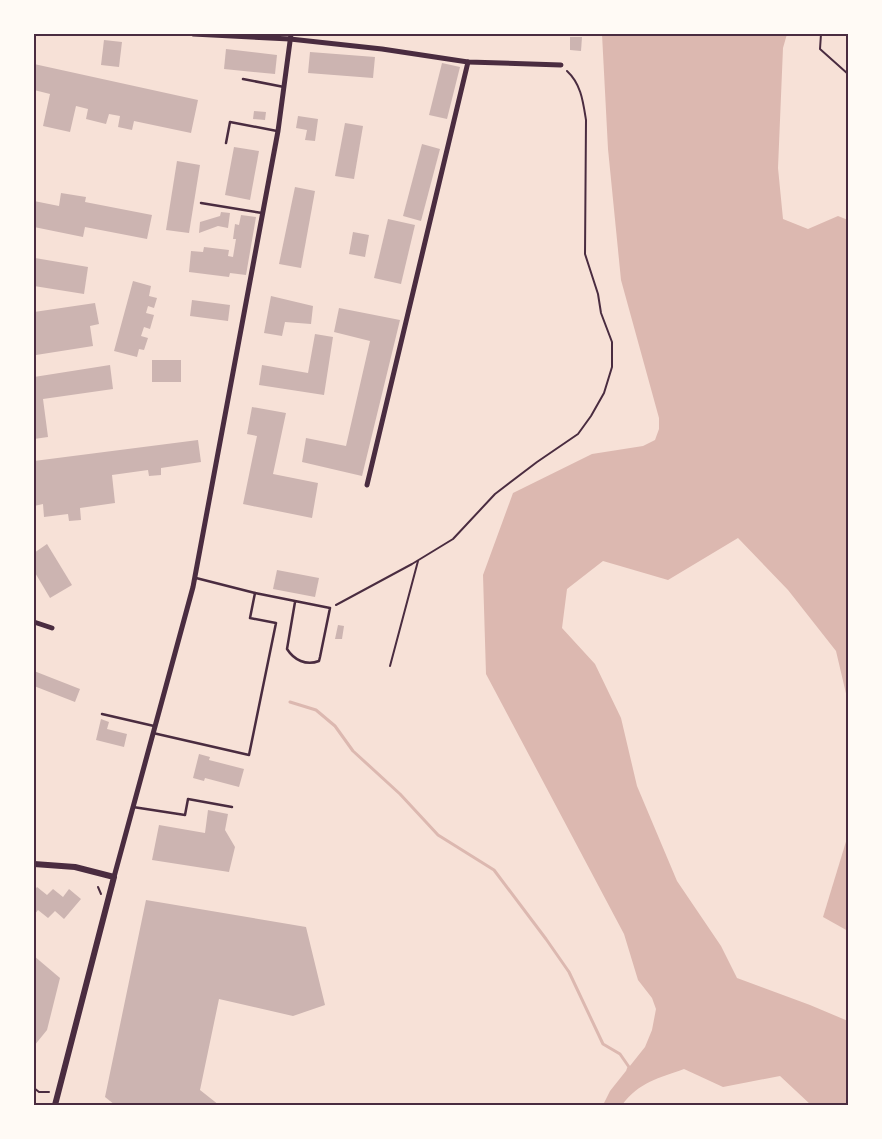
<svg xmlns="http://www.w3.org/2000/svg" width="882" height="1139" font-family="'Crimson Pro',serif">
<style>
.water{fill:#dcb8b0}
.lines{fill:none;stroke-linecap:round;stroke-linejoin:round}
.stream{stroke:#dcb8b0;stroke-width:3}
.building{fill:#ccb4b1}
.path{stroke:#4a2c40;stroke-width:2}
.service{stroke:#4a2c40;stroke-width:2.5}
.minor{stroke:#4a2c40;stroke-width:5}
.tertiary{stroke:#4a2c40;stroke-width:6}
.neatline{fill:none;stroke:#4a2c40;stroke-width:2}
</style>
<rect width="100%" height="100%" fill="#f7e1d7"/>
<!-- water -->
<g class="water">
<path d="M602,34H787L783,48L778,168L783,219L808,229L838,216L848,220V702L836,651L788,590L738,538L668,580L603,561L567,589L562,628L595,664L621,718L637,786L677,881L721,946L737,978L810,1005L848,1021V1105H811L780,1076L723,1087L684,1069C659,1078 639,1082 622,1105H603L610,1091L645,1047L652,1030L656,1009L652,998L638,980L624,934L486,674L483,575L513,493L592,454L643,446L655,440L659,429V418L621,280L608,149Z"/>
<polygon points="848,835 848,931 823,917"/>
</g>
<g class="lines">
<!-- stream -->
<polyline class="stream" points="290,702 316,710 335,726 353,751 400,794 438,835 494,870 546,939 569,972 603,1044 620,1054 629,1067 628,1070"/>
</g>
<!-- building -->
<g class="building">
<polygon points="570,37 582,37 581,51 570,50"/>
<polygon points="104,40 122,42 119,67 101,65"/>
<polygon points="226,49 277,55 275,74 224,69"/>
<polygon points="310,52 375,57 373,78 308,73"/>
<polygon points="442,63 460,67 447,119 429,115"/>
<polygon points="34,64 198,100 191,133 134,121 132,130 118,127 120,116 109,114 106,124 86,119 88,109 76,106 70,132 43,126 50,94 34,90"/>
<polygon points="254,111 266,112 265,120 253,119"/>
<polygon points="298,116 318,119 315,141 305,140 307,130 296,128"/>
<polygon points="345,123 363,126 354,179 335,176"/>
<polygon points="422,144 440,149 421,221 403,216"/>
<polygon points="234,147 259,151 250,200 225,195"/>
<polygon points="177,161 200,165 189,233 166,230"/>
<polygon points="295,187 315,191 301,268 279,264"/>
<polygon points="61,193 86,197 85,202 152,215 147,239 85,227 83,237 34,227 34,201 59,206"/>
<polygon points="221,212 230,213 228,228 218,226 199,233 200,222 220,216"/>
<polygon points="241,215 256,217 246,275 230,273 229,277 189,272 191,251 203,252 204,247 229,250 228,256 233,257 236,239 233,239 235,224 239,225"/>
<polygon points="388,219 415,225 401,284 374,278"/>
<polygon points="353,232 369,235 365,257 349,254"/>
<polygon points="35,258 88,267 84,294 34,286"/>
<polygon points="133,281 151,286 149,296 157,298 154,308 148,306 146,313 154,315 150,329 144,327 141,336 148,338 144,350 139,349 137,357 114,351"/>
<polygon points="271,296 313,306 311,324 285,322 282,336 264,333"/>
<polygon points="192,300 230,305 228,321 190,316"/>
<polygon points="95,303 99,324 90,326 93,346 36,355 34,339 34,312"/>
<polygon points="339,308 400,320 362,476 302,462 306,438 346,446 370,341 334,332"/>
<polygon points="315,334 333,337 324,395 259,385 262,365 308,373"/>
<rect x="152" y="360" width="29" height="22"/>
<polygon points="110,365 113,389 43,399 48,437 34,439 34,377"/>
<polygon points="252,407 286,413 273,474 318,483 312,518 243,504 257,436 247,434"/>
<polygon points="198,440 201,462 161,468 161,475 149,476 148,470 112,475 115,503 80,508 81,520 69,521 68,514 44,517 43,504 34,506 34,461"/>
<polygon points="47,544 72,585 50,598 34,571 34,553"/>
<polygon points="277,570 319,578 315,597 273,589"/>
<polygon points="338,625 344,626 342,639 335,639"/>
<polygon points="34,671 80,689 75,702 34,686"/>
<polygon points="101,719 109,722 107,729 127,734 124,747 96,740"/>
<polygon points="199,754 210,757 209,760 244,769 239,787 205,778 204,781 193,778"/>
<polygon points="208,810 228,814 225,830 235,847 229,872 152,860 159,825 205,833"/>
<polygon points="37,887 47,895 53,889 63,897 69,889 81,899 64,919 55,911 48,918 38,910 34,915 34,891"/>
<polygon points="146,900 306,927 325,1005 293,1016 219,999 200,1090 219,1105 115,1105 105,1097"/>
<polygon points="34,956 60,978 47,1030 34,1046"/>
</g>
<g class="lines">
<!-- path -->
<g class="path">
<polyline points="821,34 820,49 848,74"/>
<path d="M336,605L412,564L453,539L495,494L537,462L578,434L591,416L604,393L612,367V342L601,313L598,294L585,254L586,120C583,101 581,84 567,71"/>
<polyline points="390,666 418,561"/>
<polyline points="98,887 101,894"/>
<polyline points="34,1088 39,1092 49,1092"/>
</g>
<!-- service -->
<g class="service">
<polyline points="243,79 284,87"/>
<polyline points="226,143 230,122 277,131"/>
<polyline points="201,203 262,213"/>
<path d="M255,593L330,608L320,657L319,661C306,666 294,660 287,649L295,602"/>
<polyline points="102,714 154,726"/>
<polyline points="153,733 249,755 276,623 250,618 255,593 196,578"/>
<polyline points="133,807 185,815 188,799 232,807"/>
</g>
<!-- minor -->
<g class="minor">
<polyline points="193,34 290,39 382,49 468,62 561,65"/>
<polyline points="367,485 468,62"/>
<polyline points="34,622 52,628"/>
<polyline points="114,877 193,587 278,131 291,34"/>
</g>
<!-- tertiary -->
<polyline class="tertiary" points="34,864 75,867 114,877 55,1105"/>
</g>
<!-- border -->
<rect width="882" height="1139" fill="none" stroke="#fffaf5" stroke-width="70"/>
<rect x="35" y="35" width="812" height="1069" class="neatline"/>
</svg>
